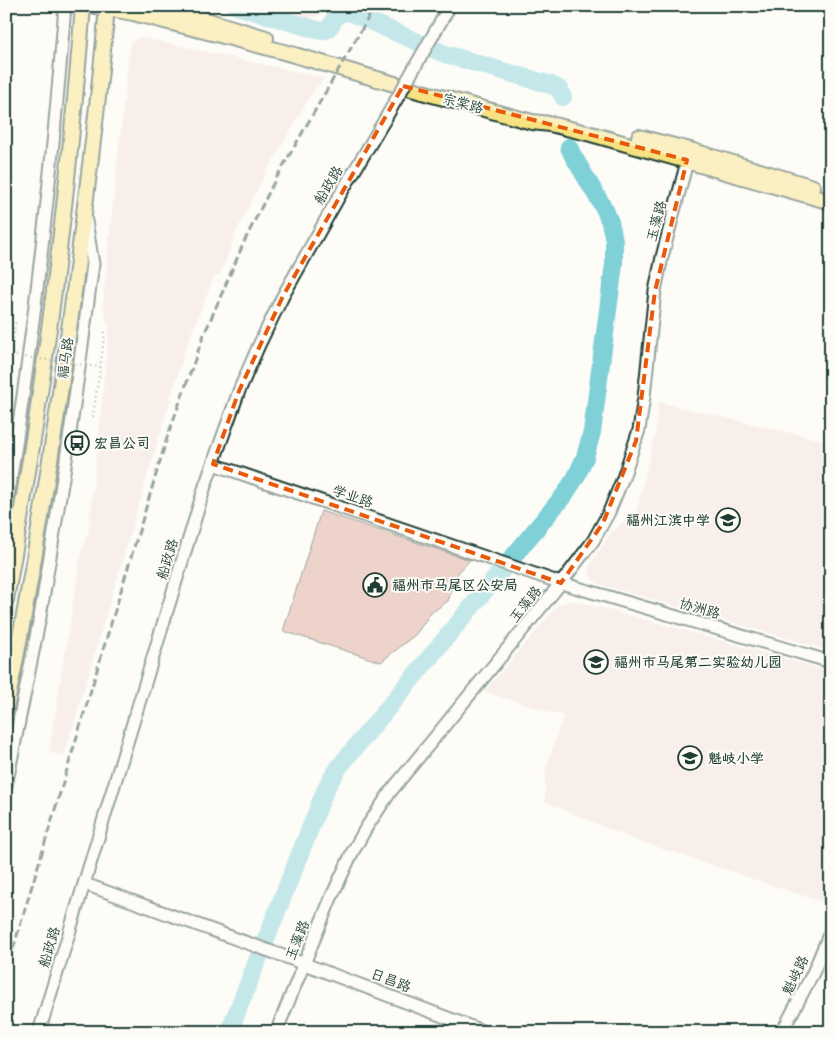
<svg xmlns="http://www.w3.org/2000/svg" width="837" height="1038" font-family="Pangolin,'LXGW WenKai TC',sans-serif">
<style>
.built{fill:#f2e1d9}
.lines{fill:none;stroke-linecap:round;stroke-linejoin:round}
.river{stroke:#7fd0d7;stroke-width:18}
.building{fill:#d9a292;stroke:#1f3d34}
.minor-casing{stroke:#1f3d34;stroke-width:15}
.major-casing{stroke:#1f3d34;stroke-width:18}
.path{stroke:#1f3d34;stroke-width:2;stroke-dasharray:1 4;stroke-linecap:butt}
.minor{stroke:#fdfcf7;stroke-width:11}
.major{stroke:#f7e281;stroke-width:14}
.rail{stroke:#1f3d34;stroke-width:3;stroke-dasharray:8 4;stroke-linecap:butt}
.minor-bridge-casing{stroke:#1f3d34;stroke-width:15;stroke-linecap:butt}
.path-bridge{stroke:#1f3d34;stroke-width:2;stroke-dasharray:1 4;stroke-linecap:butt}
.minor-bridge{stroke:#fdfcf7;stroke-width:11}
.marked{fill:none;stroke:#e8590c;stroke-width:4;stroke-dasharray:10 6;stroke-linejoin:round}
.labels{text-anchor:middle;stroke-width:4;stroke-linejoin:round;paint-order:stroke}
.street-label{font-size:14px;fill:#1f3d34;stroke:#fdfcf7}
.poi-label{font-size:14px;font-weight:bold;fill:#1f3d34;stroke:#fdfcf7;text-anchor:start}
</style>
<rect width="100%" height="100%" fill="#fdfcf7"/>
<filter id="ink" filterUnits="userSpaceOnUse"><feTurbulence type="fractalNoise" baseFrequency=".02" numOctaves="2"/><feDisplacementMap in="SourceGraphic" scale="10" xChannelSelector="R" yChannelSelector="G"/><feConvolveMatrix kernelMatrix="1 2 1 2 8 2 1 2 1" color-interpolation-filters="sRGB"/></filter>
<g filter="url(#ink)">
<!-- built -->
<g class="built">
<polygon points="260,6 345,6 310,18 302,18"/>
<polygon points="139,37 325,78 312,93 261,182 236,233 220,275 215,275 186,347 64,756 49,752 81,555 89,528 109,329 103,307 106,269 130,43"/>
<polygon points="658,402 831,442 831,651 599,584 593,579 589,574 589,568 591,562 613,531 637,510 656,430"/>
<polygon points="569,601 576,601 691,632 831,672 831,873 822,902 630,838 545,802 545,771 563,716 484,692 559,604"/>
</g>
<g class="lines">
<!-- river -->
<g class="river">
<path d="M236,6L321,31C337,30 328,12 349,12L445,54L551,85L559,89L563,97"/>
<polyline points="229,1032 327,786 339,767 565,494 576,477 585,457 592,432 614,264 614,240 610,222 605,210 572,154 569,147"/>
</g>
</g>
<!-- building -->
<polygon class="building" points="321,511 470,560 458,573 448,601 431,613 416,634 381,662 283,631"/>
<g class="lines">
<!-- minor casing -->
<g class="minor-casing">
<g id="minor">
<polyline points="444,16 450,6"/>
<polyline points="213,464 561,583 831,662"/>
<path d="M6,509C33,342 52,174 65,6"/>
<polyline points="6,786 40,617 66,460 74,405 93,264 86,221"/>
<polyline points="85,884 286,957 485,1032"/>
<polyline points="39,1032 205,486 239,391 259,345 283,296 337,200 384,121"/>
<polyline points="276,1032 331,898 352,853 366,828 391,791 561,583 593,541 609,512 623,478 639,430 644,397 655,291 662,257 689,154"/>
<polyline points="782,1032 813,973 831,930"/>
</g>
</g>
<!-- major casing -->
<g class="major-casing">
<g id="major">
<polyline points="95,6 133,13 212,33 284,52 422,92 532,122 550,124 591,134 831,202"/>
<polyline points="154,6 186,14 266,38"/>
<polyline points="639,137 690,150 813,187"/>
<path d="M6,600C19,527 32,453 42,379C60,256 73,131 83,6"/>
<path d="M6,708C36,562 58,416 77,269C88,181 100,94 107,6"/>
</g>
</g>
<!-- path -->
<g class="path">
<polyline points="6,388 16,320"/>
<polyline points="93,417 105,332"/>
</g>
<!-- minor -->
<use href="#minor" class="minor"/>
<!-- major -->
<use href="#major" class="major"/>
<!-- rail -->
<polyline class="rail" points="6,972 167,438 203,337 245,240 274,182 375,6"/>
<!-- minor-bridge casing -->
<g class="minor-bridge-casing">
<polyline id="minor-bridge" points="384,121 444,16"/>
</g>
<!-- path-bridge -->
<polyline class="path-bridge" points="11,355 99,367"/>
<!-- minor-bridge -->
<use href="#minor-bridge" class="minor-bridge"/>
</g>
</g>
<!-- marked area -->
<path d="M0 0H837V1038H0ZM403,86L687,160L655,291L636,441L603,523L561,583L213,464L239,391L283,296Z" fill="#fdfcf7" fill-opacity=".55" fill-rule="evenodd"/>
<path class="marked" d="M403,86L687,160L655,291L636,441L603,523L561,583L213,464L239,391L283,296Z"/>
<!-- icons -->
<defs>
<g id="bus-ring" transform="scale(1.25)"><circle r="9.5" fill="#fdfcf7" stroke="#1f3d34" stroke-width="1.5"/><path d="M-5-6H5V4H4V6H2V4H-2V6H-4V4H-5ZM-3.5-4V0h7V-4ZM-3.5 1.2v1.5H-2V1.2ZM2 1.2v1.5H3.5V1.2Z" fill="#1f3d34"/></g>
<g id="school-ring" transform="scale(1.25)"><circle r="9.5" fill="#fdfcf7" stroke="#1f3d34" stroke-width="1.5"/><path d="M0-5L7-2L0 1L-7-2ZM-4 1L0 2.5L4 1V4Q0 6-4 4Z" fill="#1f3d34"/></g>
<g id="civic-ring" transform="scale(1.25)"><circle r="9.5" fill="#fdfcf7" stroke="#1f3d34" stroke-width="1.5"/><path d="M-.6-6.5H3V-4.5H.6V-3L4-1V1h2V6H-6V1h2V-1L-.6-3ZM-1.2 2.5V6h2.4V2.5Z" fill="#1f3d34"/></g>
</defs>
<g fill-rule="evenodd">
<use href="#bus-ring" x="77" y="443"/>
<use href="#school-ring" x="728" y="520"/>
<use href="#civic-ring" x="375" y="585"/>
<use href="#school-ring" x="596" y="662"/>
<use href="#school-ring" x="690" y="758"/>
</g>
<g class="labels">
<!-- street labels -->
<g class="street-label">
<text transform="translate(463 103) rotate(15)" y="5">宗棠路</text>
<text transform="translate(328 185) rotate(-59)" y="5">船政路</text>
<text transform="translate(656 221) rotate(-75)" y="5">玉藻路</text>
<text transform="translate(65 358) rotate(-82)" y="5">福马路</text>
<text transform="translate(353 496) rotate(19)" y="5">学业路</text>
<text transform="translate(167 559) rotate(-73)" y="5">船政路</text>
<text transform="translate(525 604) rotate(-51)" y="5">玉藻路</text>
<text transform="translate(700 608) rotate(16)" y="5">协洲路</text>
<text transform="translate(297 940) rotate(-68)" y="5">玉藻路</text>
<text transform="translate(49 947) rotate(-73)" y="5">船政路</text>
<text transform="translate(795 975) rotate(-64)" y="5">魁岐路</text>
<text transform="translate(391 980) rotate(21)" y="5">日昌路</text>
</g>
<!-- poi labels -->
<g class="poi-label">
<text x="94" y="448">宏昌公司</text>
<text x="710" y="525" text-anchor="end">福州江滨中学</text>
<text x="392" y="590">福州市马尾区公安局</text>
<text x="614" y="667">福州市马尾第二实验幼儿园</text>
<text x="708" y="763">魁岐小学</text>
</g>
</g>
<!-- margin -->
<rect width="837" height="1038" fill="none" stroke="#fdfcf7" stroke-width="25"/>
<rect x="12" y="12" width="812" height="1013" fill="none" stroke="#1f3d34" stroke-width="2" filter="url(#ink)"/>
</svg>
